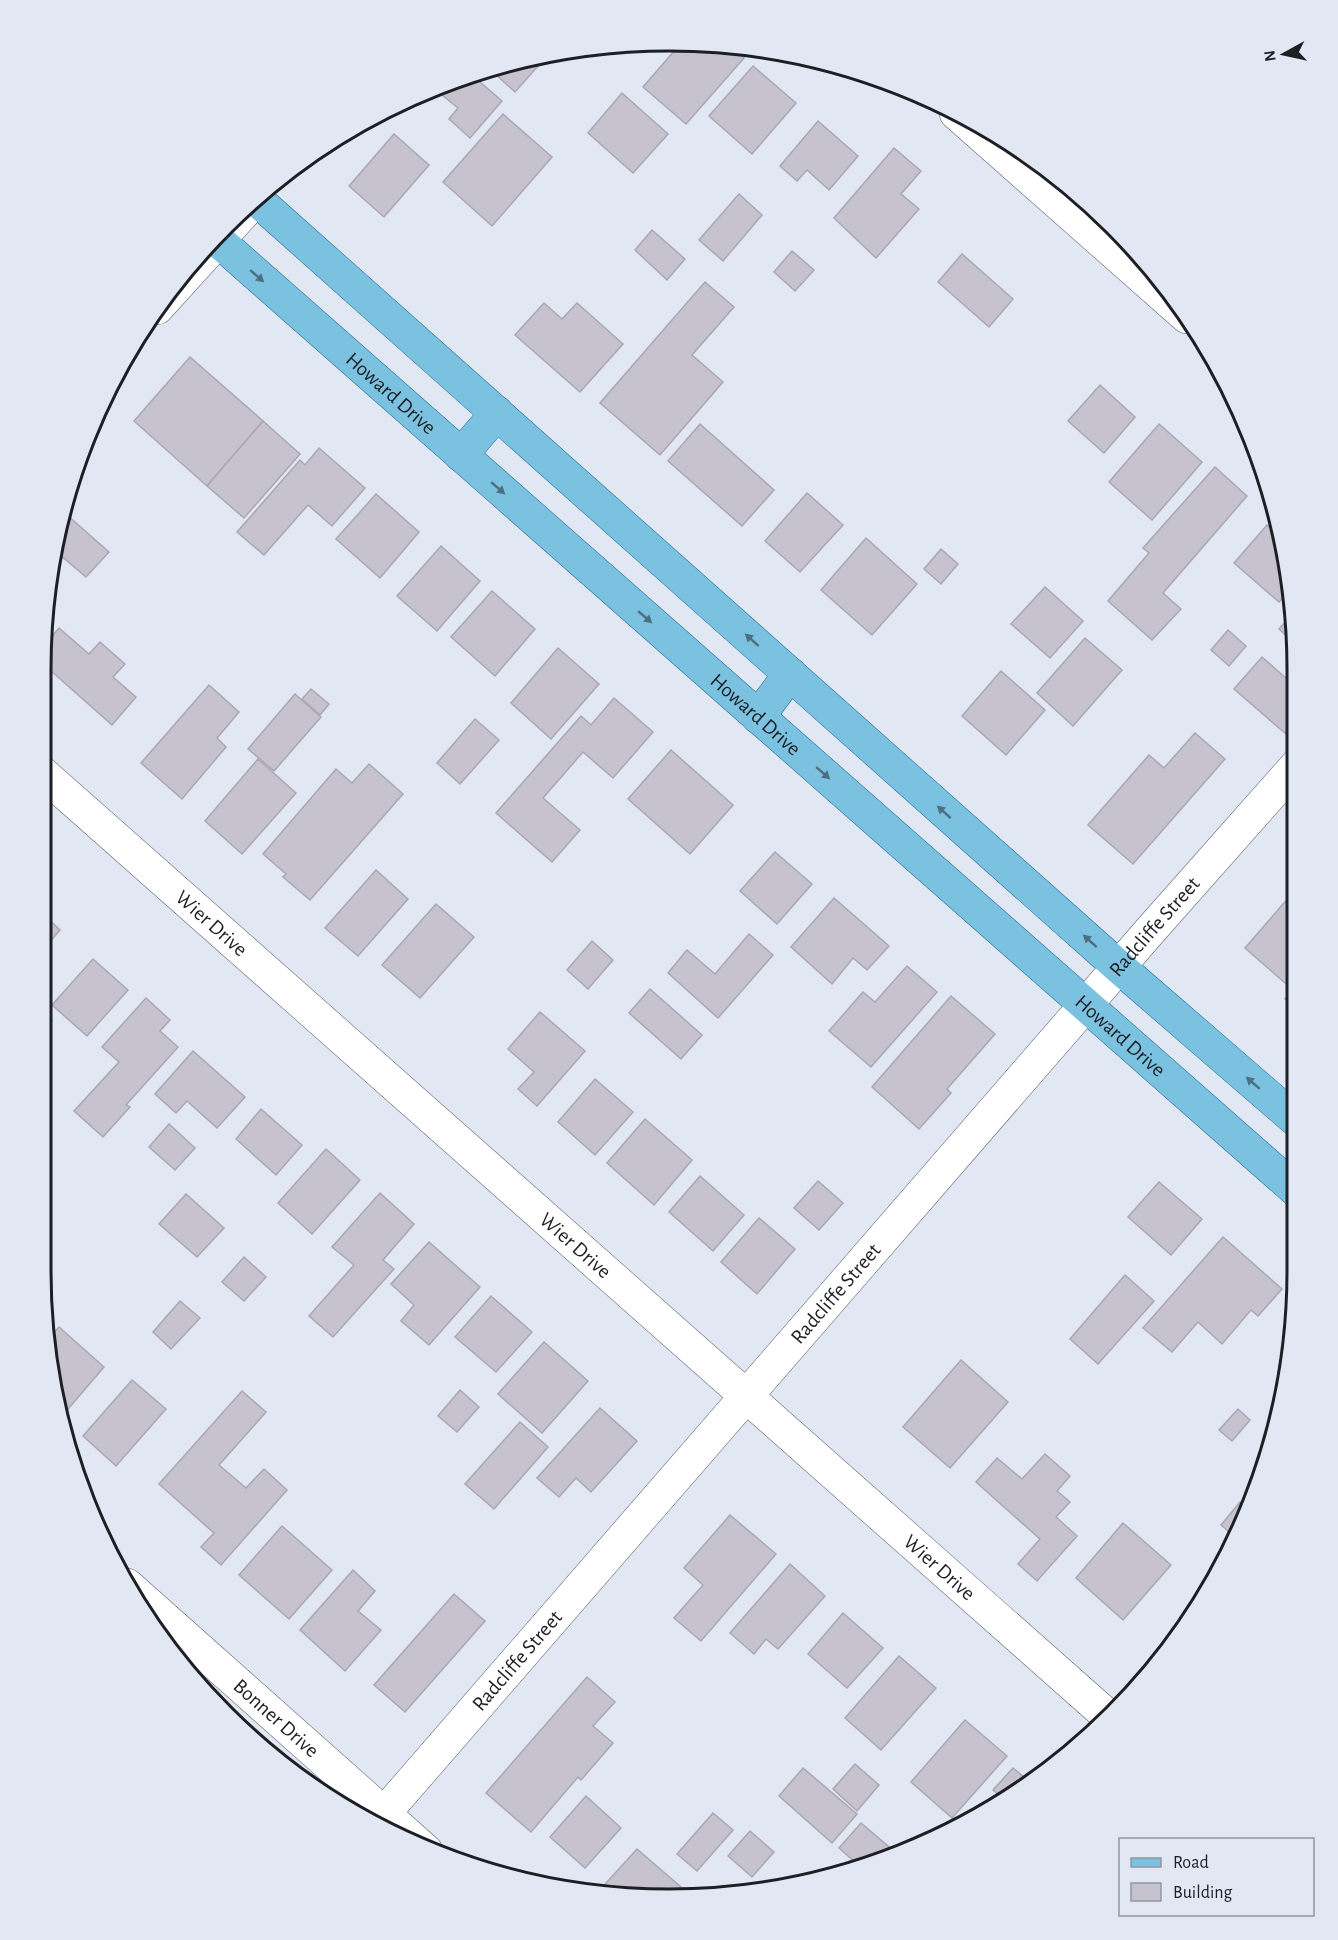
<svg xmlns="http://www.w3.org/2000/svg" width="1338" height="1940" font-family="'Alegreya Sans',sans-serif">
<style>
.building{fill:#c6c3cf;stroke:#aaa7b2;stroke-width:1.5}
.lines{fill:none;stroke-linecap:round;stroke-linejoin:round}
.minor-casing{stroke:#5d616c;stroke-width:34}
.major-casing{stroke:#216d91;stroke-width:34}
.minor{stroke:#fff;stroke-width:33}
.major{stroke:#7bc1e0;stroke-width:33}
.oneway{fill:#4c7082}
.labels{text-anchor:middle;stroke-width:5;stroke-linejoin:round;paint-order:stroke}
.street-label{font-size:21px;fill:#1d1f24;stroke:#e2e7f4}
.rim{fill:none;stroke:#1d1f24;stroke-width:3}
</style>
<rect width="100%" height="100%" fill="#e2e7f4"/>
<!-- building -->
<g class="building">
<polygon points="682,42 731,47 744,58 686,124 643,87"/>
<polygon points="529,58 538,66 515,92 491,70"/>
<polygon points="753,66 796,103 752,154 709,116"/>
<polygon points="472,75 502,101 470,138 449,119 458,108 436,90 440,85"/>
<polygon points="622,93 668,134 633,173 588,133"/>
<polygon points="503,114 552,157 492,226 443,182"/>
<polygon points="818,121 858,156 829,190 807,170 797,181 780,166"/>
<polygon points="394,134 429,165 384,217 349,186"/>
<polygon points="894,148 921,171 901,194 919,209 876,258 834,218"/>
<polygon points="739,194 762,215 723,261 699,240"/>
<polygon points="652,230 685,259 667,280 635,250"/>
<polygon points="792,251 814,270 795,291 774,272"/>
<polygon points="962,254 1013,299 989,327 938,282"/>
<polygon points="705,282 734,307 692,355 723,382 660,455 600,403"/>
<polygon points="544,303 562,319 577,303 623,344 580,392 515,335"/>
<polygon points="190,357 263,421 207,486 134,421"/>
<polygon points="1100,385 1135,417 1104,453 1068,421"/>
<polygon points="263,421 300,454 244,518 207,486"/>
<polygon points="700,424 774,490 742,526 668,461"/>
<polygon points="1159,424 1202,462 1152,520 1109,482"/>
<polygon points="319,448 365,488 332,526 308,505 264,555 237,532 300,460 305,465"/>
<polygon points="1215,467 1247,496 1163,593 1181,609 1152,640 1108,601 1149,553 1143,548"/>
<polygon points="807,493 843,525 800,572 765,541"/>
<polygon points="376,494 419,532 380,578 336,539"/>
<polygon points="67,515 109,552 86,577 52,548 61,523"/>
<polygon points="1267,525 1283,539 1285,547 1290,590 1279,602 1234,563"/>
<polygon points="866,538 917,584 872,635 821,590"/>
<polygon points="441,546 480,581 437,631 397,596"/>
<polygon points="941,549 958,564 941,584 924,569"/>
<polygon points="1045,587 1083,621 1050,658 1011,624"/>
<polygon points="492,591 535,629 495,676 451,637"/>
<polygon points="1292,614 1295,644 1279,629"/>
<polygon points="59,628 89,654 100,642 125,664 113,677 136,697 112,725 41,662 43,647"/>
<polygon points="1228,630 1246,646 1229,666 1211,650"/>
<polygon points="1085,638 1122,670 1073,726 1037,693"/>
<polygon points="558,648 599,684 551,739 511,703"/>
<polygon points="1262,657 1297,688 1297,722 1286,734 1234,689"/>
<polygon points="1001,671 1045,710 1006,755 962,716"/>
<polygon points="209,685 239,712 217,738 226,747 182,799 141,763"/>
<polygon points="311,689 329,704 320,715 302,699"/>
<polygon points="295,694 321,717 274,771 248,749"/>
<polygon points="614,698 653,732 613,778 583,752 543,798 580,830 552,862 496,813 581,716 591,725"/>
<polygon points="475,719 499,740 460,784 437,763"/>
<polygon points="1195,733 1225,759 1133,864 1088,825 1149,755 1164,768"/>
<polygon points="671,750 733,805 690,854 628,799"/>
<polygon points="258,759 296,793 242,854 205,821"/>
<polygon points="369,764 403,794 310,900 283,877 286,874 263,854 336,769 352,783"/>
<polygon points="775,852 812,884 777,924 740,891"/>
<polygon points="376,870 408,899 358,956 325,928"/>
<polygon points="1297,888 1297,1010 1285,999 1293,990 1245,948"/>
<polygon points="834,898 889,946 867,970 853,958 832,984 791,947"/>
<polygon points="436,904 474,937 420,998 382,965"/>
<polygon points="41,912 60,930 41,952"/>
<polygon points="749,934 773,955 718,1018 668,973 687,950 715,974"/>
<polygon points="592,941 613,960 588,989 567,970"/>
<polygon points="93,959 128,990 87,1036 52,1005"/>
<polygon points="907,966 937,992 871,1067 829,1031 863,992 875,1002"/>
<polygon points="650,989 702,1035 681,1059 629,1013"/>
<polygon points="951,996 995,1034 947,1089 951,1093 919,1129 872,1087"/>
<polygon points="146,998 170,1020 160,1031 178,1047 126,1105 130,1107 103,1137 74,1111 119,1062 102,1047"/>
<polygon points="41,1011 52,1021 41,1034"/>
<polygon points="540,1012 585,1051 537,1106 518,1089 534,1072 508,1049"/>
<polygon points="193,1051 245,1097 217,1128 187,1101 176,1113 155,1094"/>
<polygon points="595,1079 633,1112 595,1155 558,1122"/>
<polygon points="261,1109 302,1145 276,1175 236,1139"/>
<polygon points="645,1119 692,1160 654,1205 607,1163"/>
<polygon points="169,1124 195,1148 175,1170 149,1147"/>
<polygon points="326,1149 360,1180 312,1234 278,1203"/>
<polygon points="700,1176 744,1215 713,1251 669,1212"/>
<polygon points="818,1181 843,1203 819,1230 794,1208"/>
<polygon points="1159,1182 1202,1219 1171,1255 1128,1217"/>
<polygon points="380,1193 414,1224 383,1260 394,1269 333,1337 309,1316 354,1265 332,1247"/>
<polygon points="186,1194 224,1228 197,1257 159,1224"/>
<polygon points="759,1218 795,1249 757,1294 721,1262"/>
<polygon points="1223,1237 1282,1289 1258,1316 1251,1310 1222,1344 1198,1322 1172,1352 1143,1328"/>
<polygon points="429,1242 480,1287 429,1345 401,1321 414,1305 391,1284"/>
<polygon points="244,1257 266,1277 244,1301 222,1282"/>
<polygon points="1125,1275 1154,1301 1098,1364 1070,1339"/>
<polygon points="491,1296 532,1332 496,1372 455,1337"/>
<polygon points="180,1301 200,1318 171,1349 153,1332"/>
<polygon points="59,1327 104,1367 62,1416 49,1338"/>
<polygon points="544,1342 588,1381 542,1433 498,1394"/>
<polygon points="961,1360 1008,1402 950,1468 903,1427"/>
<polygon points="132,1380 166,1409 116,1466 83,1436"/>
<polygon points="460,1390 479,1407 457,1432 438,1416"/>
<polygon points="242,1391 266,1412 219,1465 246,1488 264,1469 287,1490 221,1565 201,1547 214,1533 159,1484"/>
<polygon points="600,1408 637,1441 591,1492 576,1478 559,1497 537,1478"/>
<polygon points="1238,1409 1250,1420 1232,1441 1219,1430"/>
<polygon points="520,1422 548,1447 494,1509 465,1484"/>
<polygon points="1045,1454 1070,1476 1057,1491 1070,1502 1056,1517 1077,1536 1037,1581 1018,1564 1040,1539 976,1482 997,1458 1022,1479"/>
<polygon points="1240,1502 1250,1511 1236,1538 1221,1525"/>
<polygon points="730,1515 776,1554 701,1641 674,1618 703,1585 684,1568"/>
<polygon points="1123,1523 1171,1565 1123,1620 1076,1578"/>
<polygon points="282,1526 332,1570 289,1619 239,1575"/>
<polygon points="790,1564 825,1596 778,1649 766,1639 754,1654 730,1633"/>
<polygon points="353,1570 375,1591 358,1611 381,1630 345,1671 300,1630"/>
<polygon points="454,1594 485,1621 405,1712 374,1685"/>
<polygon points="843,1613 883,1648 847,1688 808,1654"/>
<polygon points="899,1656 936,1688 881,1750 845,1718"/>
<polygon points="587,1677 615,1702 593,1726 613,1743 581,1780 578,1777 531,1832 486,1793"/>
<polygon points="965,1720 1007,1756 952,1818 911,1782"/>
<polygon points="855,1764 879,1785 857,1811 833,1789"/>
<polygon points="803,1768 857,1814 832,1843 779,1796"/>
<polygon points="1013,1768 1031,1783 1002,1803 1005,1800 993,1790"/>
<polygon points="586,1796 621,1828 585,1868 550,1837"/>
<polygon points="713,1813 733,1830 697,1871 677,1854"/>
<polygon points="861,1823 895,1852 858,1865 839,1848"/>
<polygon points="750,1831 774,1852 752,1877 728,1856"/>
<polygon points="637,1849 681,1887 670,1899 596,1894"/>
</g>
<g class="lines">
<!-- minor casing -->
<g class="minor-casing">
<g id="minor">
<polyline points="956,113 1187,317"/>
<polyline points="157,308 255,200"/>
<path id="s1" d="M41,772L1110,1718"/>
<path id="s2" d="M127,1585L426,1851"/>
<path id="s3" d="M374,1825L1149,932L1297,765"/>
</g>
</g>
<!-- major casing -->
<g class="major-casing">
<g id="major">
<polyline points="256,199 1119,967 1297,1121"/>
<path id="s4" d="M214,237L1297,1191"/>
<polyline points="461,455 497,413"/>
<polyline points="758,717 790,674"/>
</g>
</g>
<!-- minor -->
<use href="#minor" class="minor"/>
<!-- major -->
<use href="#major" class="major"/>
</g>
<!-- one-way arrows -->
<defs><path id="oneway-solid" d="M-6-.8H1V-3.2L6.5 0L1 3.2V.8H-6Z" transform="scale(1.5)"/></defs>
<g class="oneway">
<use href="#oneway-solid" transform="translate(257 276) rotate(41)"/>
<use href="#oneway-solid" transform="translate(498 488) rotate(41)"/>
<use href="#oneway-solid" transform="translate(645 617) rotate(41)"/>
<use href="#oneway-solid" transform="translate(752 640) rotate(-138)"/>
<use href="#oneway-solid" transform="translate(823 773) rotate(41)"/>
<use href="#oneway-solid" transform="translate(944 812) rotate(-138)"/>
<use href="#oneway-solid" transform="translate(1090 941) rotate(-138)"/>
<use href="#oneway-solid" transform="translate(1253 1083) rotate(-139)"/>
</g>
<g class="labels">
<!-- street labels -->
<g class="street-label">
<text dy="7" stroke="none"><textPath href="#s4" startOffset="236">Howard Drive</textPath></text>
<text dy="7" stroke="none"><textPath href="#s4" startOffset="722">Howard Drive</textPath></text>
<text dy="7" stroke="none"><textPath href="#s1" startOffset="228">Wier Drive</textPath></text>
<text dy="7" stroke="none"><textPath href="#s3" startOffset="1190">Radcliffe Street</textPath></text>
<text dy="7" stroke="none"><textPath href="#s4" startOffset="1208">Howard Drive</textPath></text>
<text dy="7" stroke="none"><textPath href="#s1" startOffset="714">Wier Drive</textPath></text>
<text dy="7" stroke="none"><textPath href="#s3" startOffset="704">Radcliffe Street</textPath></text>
<text dy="7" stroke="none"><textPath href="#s1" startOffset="1200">Wier Drive</textPath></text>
<text dy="7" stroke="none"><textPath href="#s3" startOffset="218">Radcliffe Street</textPath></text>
<text dy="7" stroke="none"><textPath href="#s2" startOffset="200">Bonner Drive</textPath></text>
</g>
</g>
<!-- crop -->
<path d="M0 0H1338V1940H0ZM669 51H669A618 618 0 0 1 1287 669V1271A618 618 0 0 1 669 1889H669A618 618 0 0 1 51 1271V669A618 618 0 0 1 669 51Z" fill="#e2e7f4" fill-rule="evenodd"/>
<path class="rim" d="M669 51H669A618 618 0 0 1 1287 669V1271A618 618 0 0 1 669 1889H669A618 618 0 0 1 51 1271V669A618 618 0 0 1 669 51Z"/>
<!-- legend -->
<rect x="1119" y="1838" width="195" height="78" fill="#e2e7f4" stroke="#9397a1" stroke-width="1.5"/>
<rect x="1131" y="1858" width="30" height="9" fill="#7bc1e0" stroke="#9397a1" stroke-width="1.5"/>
<text x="1173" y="1868" font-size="18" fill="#1d1f24">Road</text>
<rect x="1131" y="1883" width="30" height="18" fill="#c6c3cf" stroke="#9397a1" stroke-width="1.5"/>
<text x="1173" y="1898" font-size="18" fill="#1d1f24">Building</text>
<!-- north arrow -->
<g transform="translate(1284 54) rotate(262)" stroke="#e2e7f4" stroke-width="4.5" paint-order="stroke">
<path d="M0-4.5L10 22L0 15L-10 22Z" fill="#1d1f24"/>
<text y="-9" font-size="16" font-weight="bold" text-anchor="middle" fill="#1d1f24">N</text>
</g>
</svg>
